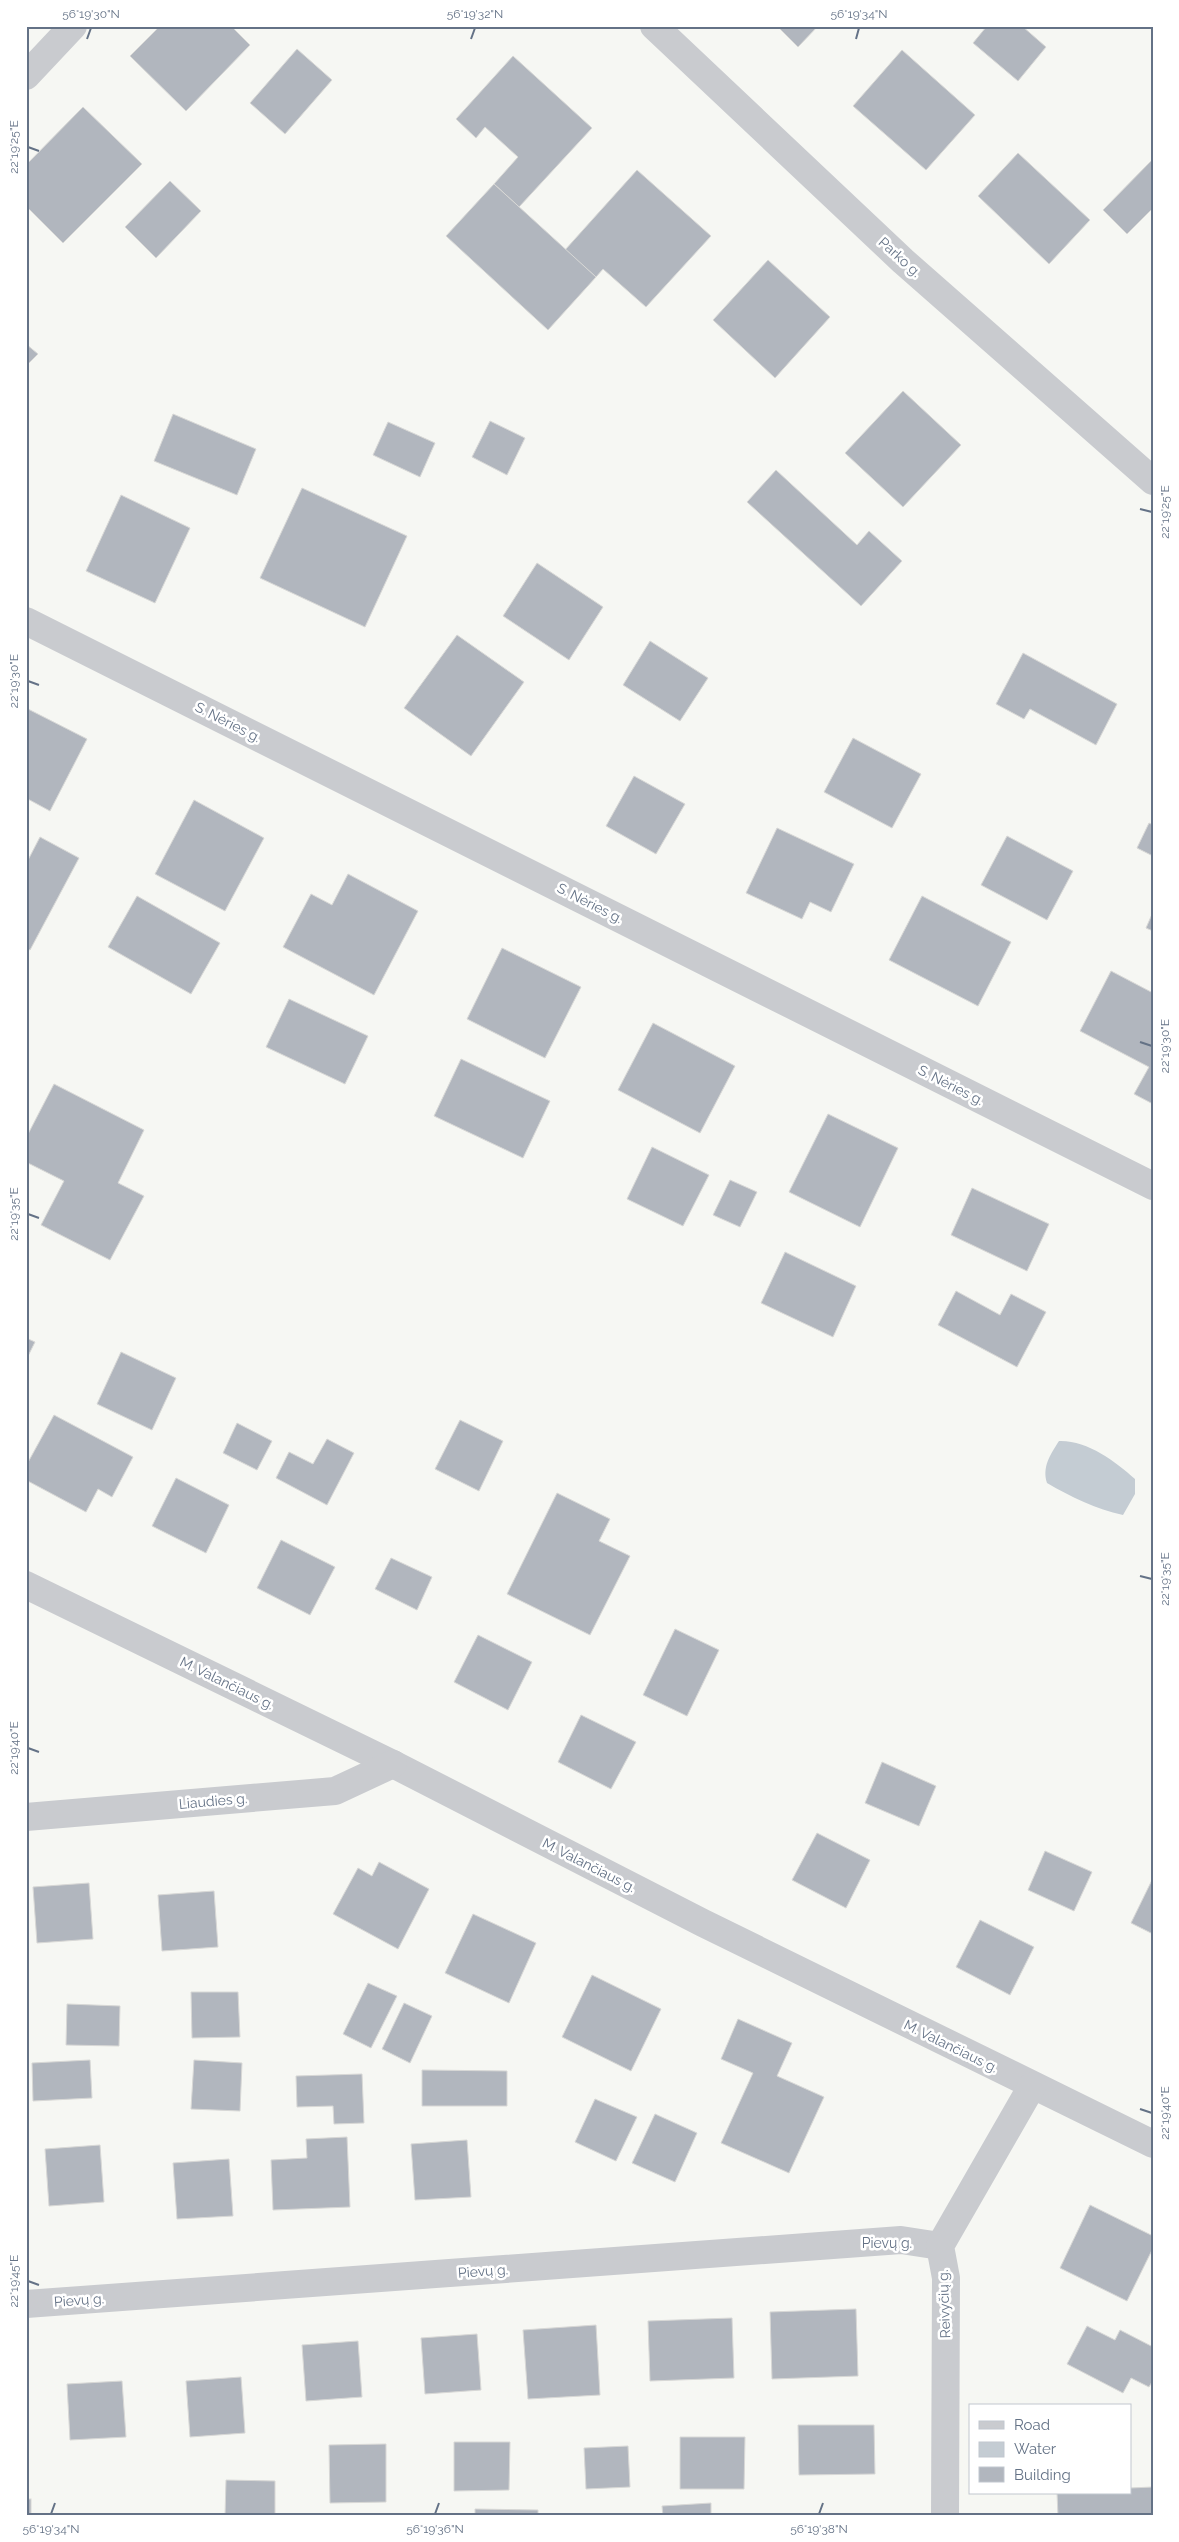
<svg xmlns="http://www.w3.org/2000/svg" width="1179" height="2542" font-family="Raleway,sans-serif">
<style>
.water{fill:#c4ccd3}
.building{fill:#b1b6be;stroke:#d8d8d6}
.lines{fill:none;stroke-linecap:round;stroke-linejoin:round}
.minor{stroke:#c9cbcf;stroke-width:28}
.ticks{fill:none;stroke:#647286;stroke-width:2}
.labels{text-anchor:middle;stroke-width:5;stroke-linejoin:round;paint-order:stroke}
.street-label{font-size:14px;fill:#647286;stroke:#fff}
.neatline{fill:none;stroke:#647286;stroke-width:2}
.ticks-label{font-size:12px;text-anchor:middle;fill:#647286}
</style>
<rect width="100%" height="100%" fill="#f6f7f3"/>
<!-- water -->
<path class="water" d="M1059,1441C1087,1440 1115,1461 1135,1479V1494L1123,1515C1096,1509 1071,1497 1047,1483C1042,1467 1050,1455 1059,1441Z"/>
<!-- building -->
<g class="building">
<polygon points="160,26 231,26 250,45 186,111 130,56"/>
<polygon points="777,26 818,26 798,47"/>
<polygon points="987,26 1022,26 1046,47 1018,81 973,43"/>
<polygon points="297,49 332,80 285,134 250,103"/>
<polygon points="902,50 975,115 926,170 853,106"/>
<polygon points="513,56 592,128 519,207 494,184 518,157 485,127 476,138 456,119"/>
<polygon points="83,107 142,164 63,243 26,206 26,165"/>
<polygon points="1018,153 1090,220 1049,264 978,196"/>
<polygon points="1153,159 1153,208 1127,234 1103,210"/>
<polygon points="637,170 711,236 646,307 603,269 596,277 565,250"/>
<polygon points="170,181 201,211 156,258 125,227"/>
<polygon points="494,184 596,277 548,330 446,236"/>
<polygon points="768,260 830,317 775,378 713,320"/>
<polygon points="26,344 38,354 26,366"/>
<polygon points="903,391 961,445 903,507 845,453"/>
<polygon points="173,414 256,449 237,495 154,461"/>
<polygon points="490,421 525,438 507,475 472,457"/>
<polygon points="388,422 435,443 420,477 373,455"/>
<polygon points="776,470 857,545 869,531 902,561 861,606 747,502"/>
<polygon points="302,488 407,536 365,627 260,578"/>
<polygon points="121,495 190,528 155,603 86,571"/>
<polygon points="537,563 603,607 569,660 503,616"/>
<polygon points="457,635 524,682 471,756 404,708"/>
<polygon points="650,641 708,678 680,721 623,685"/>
<polygon points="1023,653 1117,704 1096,745 1030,709 1024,719 996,704"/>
<polygon points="26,708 87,739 50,811 26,798"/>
<polygon points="853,738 921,774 892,828 824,792"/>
<polygon points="634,776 685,804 656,854 606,826"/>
<polygon points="194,800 264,838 225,911 155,874"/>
<polygon points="1149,823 1153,825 1153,856 1137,848"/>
<polygon points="777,828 854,864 831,912 810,902 802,919 746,893"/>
<polygon points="1007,836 1073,871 1047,920 981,885"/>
<polygon points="40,837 79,858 30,950 26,948 26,864"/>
<polygon points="348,874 418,911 374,995 283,947 311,894 332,905"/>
<polygon points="137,896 220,943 191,994 108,947"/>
<polygon points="922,896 1011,942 978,1006 889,960"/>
<polygon points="1153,912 1153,931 1146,928"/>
<polygon points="502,948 581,987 545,1058 467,1019"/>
<polygon points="1111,971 1153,993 1153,1104 1134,1094 1149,1067 1080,1031"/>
<polygon points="289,999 368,1036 345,1084 266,1047"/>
<polygon points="653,1023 735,1066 700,1133 618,1090"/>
<polygon points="461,1059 550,1101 523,1158 434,1116"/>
<polygon points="54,1084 144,1130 118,1183 144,1196 110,1260 41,1225 64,1181 26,1162 26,1138"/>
<polygon points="828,1114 898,1148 860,1227 789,1192"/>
<polygon points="652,1147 709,1175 683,1226 627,1199"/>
<polygon points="730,1180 757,1192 740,1227 713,1215"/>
<polygon points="972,1188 1049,1224 1027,1271 951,1235"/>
<polygon points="785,1252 856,1286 833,1337 761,1303"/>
<polygon points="956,1291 1000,1315 1011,1294 1046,1312 1017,1367 938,1325"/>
<polygon points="26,1338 35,1342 26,1360"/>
<polygon points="121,1352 176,1378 152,1430 97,1404"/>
<polygon points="54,1415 133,1457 112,1497 98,1489 86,1512 26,1480 26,1466"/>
<polygon points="460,1420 503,1441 479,1491 435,1469"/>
<polygon points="237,1423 272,1441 257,1470 223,1453"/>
<polygon points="327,1439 354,1453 327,1505 276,1478 289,1452 313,1464"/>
<polygon points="176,1478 229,1505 206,1553 152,1526"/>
<polygon points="557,1493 610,1519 599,1541 630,1556 590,1635 507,1594"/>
<polygon points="281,1540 335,1567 310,1615 257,1588"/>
<polygon points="391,1558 432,1577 417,1610 375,1589"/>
<polygon points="675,1629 719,1650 687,1716 643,1695"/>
<polygon points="478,1635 532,1662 508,1710 454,1682"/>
<polygon points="581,1715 636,1742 611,1789 558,1762"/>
<polygon points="882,1762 936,1786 919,1826 865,1803"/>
<polygon points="817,1833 870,1860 846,1908 792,1880"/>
<polygon points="1045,1851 1092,1872 1074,1911 1028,1890"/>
<polygon points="379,1862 429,1889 398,1949 333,1914 358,1868 372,1876"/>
<polygon points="1153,1878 1153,1934 1131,1923"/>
<polygon points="89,1883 93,1939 37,1943 33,1887"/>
<polygon points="214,1891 218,1947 162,1951 158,1895"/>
<polygon points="473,1914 536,1943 509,2003 445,1973"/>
<polygon points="980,1920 1034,1947 1010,1995 956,1967"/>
<polygon points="592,1975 661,2009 631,2071 562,2037"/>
<polygon points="368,1983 397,1996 371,2048 343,2034"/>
<polygon points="191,1992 238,1992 240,2037 192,2038"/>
<polygon points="404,2003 432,2016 410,2063 382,2049"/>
<polygon points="67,2004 120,2006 119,2046 66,2045"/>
<polygon points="738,2019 792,2043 777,2076 824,2097 789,2173 721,2143 753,2073 721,2059"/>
<polygon points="90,2060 92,2098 33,2101 32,2063"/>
<polygon points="194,2060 242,2063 240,2111 191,2109"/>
<polygon points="422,2070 507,2071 507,2106 422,2106"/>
<polygon points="362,2074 364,2123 334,2124 333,2106 297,2107 296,2076"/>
<polygon points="595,2099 637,2117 616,2161 575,2142"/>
<polygon points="655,2114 697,2133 675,2182 632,2163"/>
<polygon points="347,2137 350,2207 273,2210 271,2160 307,2158 306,2139"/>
<polygon points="467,2140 471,2197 415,2200 411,2144"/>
<polygon points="100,2145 104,2202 49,2206 45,2149"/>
<polygon points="229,2159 233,2216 177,2219 173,2163"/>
<polygon points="1090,2205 1153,2236 1153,2248 1127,2301 1060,2268"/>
<polygon points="856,2309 858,2376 772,2379 770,2312"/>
<polygon points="732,2318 734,2378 650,2381 648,2321"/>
<polygon points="596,2325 600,2395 528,2399 523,2330"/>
<polygon points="1087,2326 1115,2340 1120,2330 1153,2347 1153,2380 1149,2387 1131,2378 1123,2393 1067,2364"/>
<polygon points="477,2334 481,2390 425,2394 421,2338"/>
<polygon points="358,2341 362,2397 306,2401 302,2345"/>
<polygon points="241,2377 245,2433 190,2437 186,2381"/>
<polygon points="122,2381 126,2437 70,2440 67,2384"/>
<polygon points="798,2425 874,2425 875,2474 799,2475"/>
<polygon points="680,2437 745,2437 744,2489 680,2489"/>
<polygon points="454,2442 510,2442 509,2490 454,2491"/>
<polygon points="386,2444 386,2502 330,2503 329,2445"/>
<polygon points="628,2446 630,2487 586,2489 584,2448"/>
<polygon points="226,2480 275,2481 275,2516 225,2516"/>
<polygon points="1153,2487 1153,2516 1058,2516 1057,2493 1130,2493 1130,2488"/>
<rect x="26" y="2499" width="5" height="17"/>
<polygon points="711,2503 711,2516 663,2516 662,2506"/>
<polygon points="475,2509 538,2510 538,2516 475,2516"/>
</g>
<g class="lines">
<!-- minor -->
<g class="minor">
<polyline points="654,26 903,261 1153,481"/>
<polyline points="26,76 73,26"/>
<polyline points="26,621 1153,1186"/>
<polyline points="26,1585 393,1764 703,1923 1153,2144"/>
<polyline points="26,1817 335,1791 393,1764"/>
<polyline points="26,2304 901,2240 940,2246"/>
<polyline points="945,2516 946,2278 940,2246 1032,2086"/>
</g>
</g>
<!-- ticks -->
<path class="ticks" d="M87,39L91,28M471,39L475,28M856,39L859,28M28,147L39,151M1140,509L1152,512M28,681L39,685M1140,1042L1152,1046M28,1214L39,1218M1140,1576L1152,1579M28,1748L39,1752M1140,2109L1152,2113M28,2281L39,2285M51,2514L55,2503M435,2514L439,2503M819,2514L823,2503"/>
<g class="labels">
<!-- street labels -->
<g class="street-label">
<text transform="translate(900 257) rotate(42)" y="5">Parko g.</text>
<text transform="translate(228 722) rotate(27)" y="5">S. Nėries g.</text>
<text transform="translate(590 903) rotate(27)" y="5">S. Nėries g.</text>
<text transform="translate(951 1085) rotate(27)" y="5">S. Nėries g.</text>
<text transform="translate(227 1683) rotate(26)" y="5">M. Valančiaus g.</text>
<text transform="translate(213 1801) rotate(-5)" y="5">Liaudies g.</text>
<text transform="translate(589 1865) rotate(27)" y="5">M. Valančiaus g.</text>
<text transform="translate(951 2046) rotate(26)" y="5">M. Valančiaus g.</text>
<text x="887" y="2248">Pievų g.</text>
<text transform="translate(483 2271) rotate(-4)" y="5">Pievų g.</text>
<text transform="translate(79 2300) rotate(-4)" y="5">Pievų g.</text>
<text transform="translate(944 2304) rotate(-92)" y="5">Reivyčių g.</text>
</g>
</g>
<!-- border -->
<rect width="1179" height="2542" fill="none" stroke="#ffffff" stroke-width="55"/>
<!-- legend -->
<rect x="969" y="2404" width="162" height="90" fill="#ffffff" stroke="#c1c7cf"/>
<rect x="979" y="2421" width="25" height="8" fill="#c9cbcf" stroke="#c1c7cf"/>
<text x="1014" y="2430" font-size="15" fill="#647286">Road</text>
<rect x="979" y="2442" width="25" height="15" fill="#c4ccd3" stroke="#c1c7cf"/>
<text x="1014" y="2454" font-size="15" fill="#647286">Water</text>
<rect x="979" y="2467" width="25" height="15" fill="#b1b6be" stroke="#c1c7cf"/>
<text x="1014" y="2480" font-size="15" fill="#647286">Building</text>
<rect x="28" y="28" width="1124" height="2486" class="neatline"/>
<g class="ticks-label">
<text x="91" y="18">56°19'30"N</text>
<text x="475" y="18">56°19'32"N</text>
<text x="859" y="18">56°19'34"N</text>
<text transform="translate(14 147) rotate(-90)" y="4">22°19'25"E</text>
<text transform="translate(1165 512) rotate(-90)" y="4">22°19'25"E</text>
<text transform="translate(14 681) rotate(-90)" y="4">22°19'30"E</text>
<text transform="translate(1165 1046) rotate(-90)" y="4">22°19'30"E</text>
<text transform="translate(14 1214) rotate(-90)" y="4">22°19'35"E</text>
<text transform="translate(1165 1579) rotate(-90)" y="4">22°19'35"E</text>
<text transform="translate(14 1748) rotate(-90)" y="4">22°19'40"E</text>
<text transform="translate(1165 2113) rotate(-90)" y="4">22°19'40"E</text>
<text transform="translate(14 2281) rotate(-90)" y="4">22°19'45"E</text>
<text x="51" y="2533">56°19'34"N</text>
<text x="435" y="2533">56°19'36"N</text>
<text x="819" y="2533">56°19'38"N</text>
</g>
</svg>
